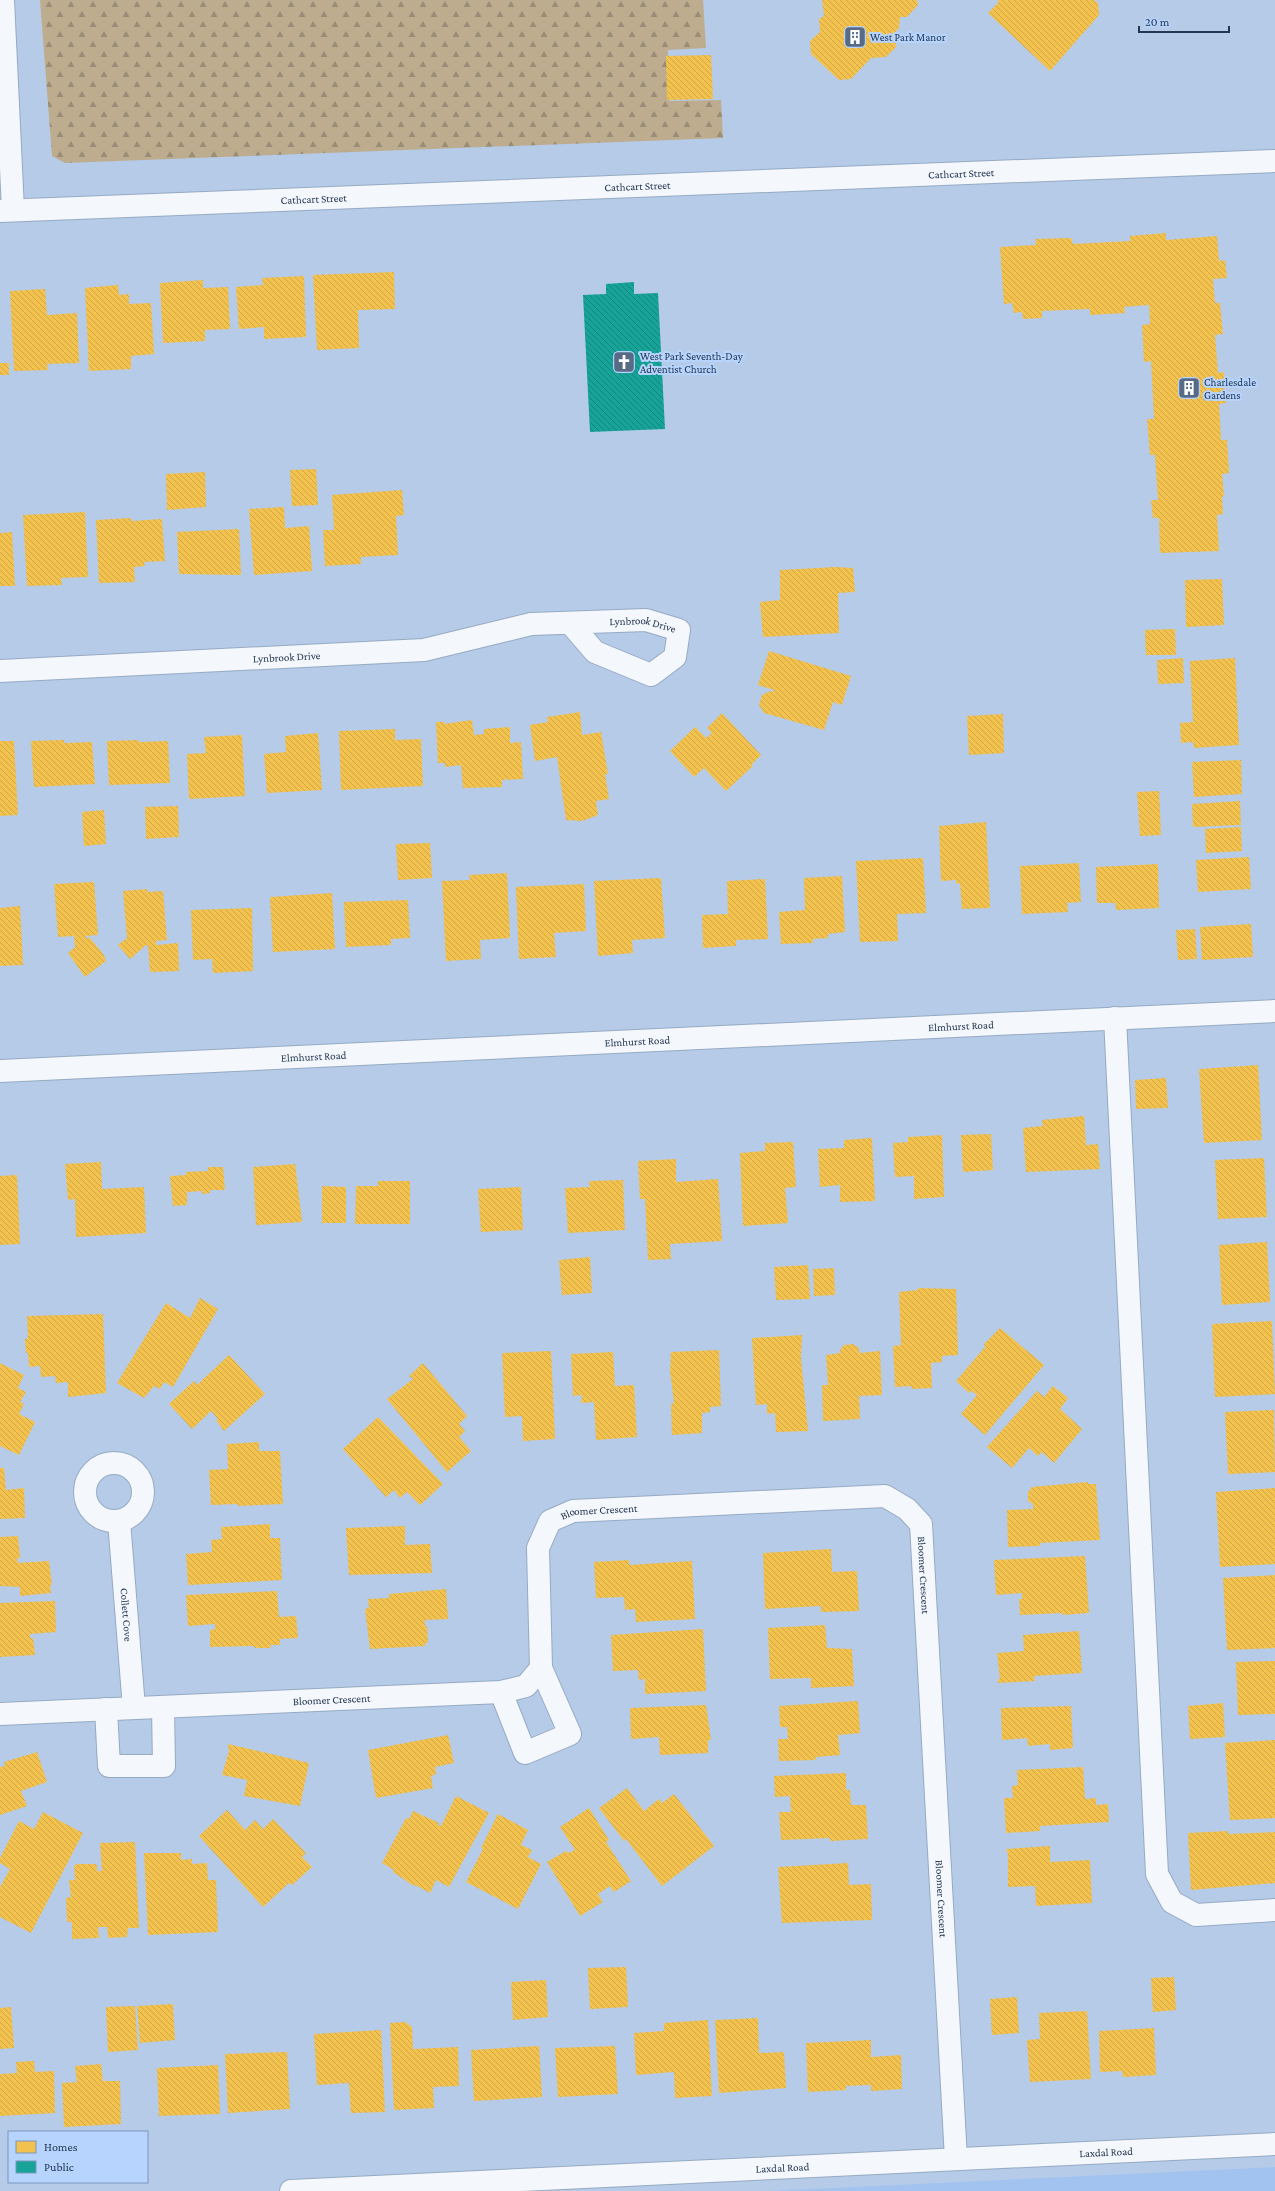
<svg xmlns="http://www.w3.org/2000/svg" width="1275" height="2191" font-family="'Crimson Pro',serif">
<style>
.built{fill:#a2c3f0}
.forest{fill:url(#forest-firs)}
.homes{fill:url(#homes-back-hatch)}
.public{fill:url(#public-back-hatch)}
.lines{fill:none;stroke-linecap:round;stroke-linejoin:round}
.minor-casing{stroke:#96aac3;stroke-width:24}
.minor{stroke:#f4f7fc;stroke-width:22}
.labels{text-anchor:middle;stroke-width:4;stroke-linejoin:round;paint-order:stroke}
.poi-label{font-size:11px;fill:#243853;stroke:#b6d4fd;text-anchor:start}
.street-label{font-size:11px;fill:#243853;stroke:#b6d4fd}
</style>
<defs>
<pattern id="forest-firs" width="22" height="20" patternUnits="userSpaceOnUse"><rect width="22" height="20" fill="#beac8e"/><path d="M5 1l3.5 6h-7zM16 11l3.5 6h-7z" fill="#9a8d77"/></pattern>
<pattern id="homes-back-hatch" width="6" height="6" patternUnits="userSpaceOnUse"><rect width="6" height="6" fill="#f2c14e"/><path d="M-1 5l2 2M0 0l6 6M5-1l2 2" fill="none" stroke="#cfa746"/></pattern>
<pattern id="public-back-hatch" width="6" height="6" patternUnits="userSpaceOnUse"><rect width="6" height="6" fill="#17a398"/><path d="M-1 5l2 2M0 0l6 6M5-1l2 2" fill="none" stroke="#15867f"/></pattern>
</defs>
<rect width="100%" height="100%" fill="#b5cbe8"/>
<!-- built -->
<polygon class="built" points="1275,2167 1275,2191 770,2191"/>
<!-- forest -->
<polygon class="forest" points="40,0 703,0 706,48 668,50 669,101 721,100 723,138 65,163 52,156"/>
<!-- homes -->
<g class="homes">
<polygon points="822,0 917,0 918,5 907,17 900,17 899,28 895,32 896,47 886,57 871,58 851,79 839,80 811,54 810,41 820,32 819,19 824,16"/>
<polygon points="997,0 1094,0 1098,3 1099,15 1050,71 988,13 999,2"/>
<polygon points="711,55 713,99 667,100 666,56"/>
<polygon points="1166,233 1166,240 1217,236 1219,261 1225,260 1227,278 1213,279 1215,303 1220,303 1223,334 1215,335 1218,373 1224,372 1226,403 1219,404 1221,440 1227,440 1229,473 1222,474 1224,496 1222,497 1223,514 1217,515 1219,551 1160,553 1159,518 1153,518 1151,500 1158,500 1155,455 1150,455 1147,419 1154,419 1151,361 1144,362 1142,325 1150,324 1149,305 1124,307 1125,313 1090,315 1090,309 1042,311 1042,318 1023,319 1022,312 1014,313 1012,303 1004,304 1000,247 1036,245 1035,239 1071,238 1073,244 1130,241 1130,236"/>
<polygon points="394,272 395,309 358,310 359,348 317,350 313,275"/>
<polygon points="304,276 306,337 264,339 264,327 239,329 236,287 263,285 262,278"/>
<polygon points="203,280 203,288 228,287 230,329 205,330 205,341 163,343 160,283"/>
<polygon points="118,285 119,295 129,294 129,304 151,303 154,354 131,356 131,369 89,371 85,288"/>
<polygon points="45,289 47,315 77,313 79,363 47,364 48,370 14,371 10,291"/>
<rect x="0" y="363" width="9" height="12"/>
<polygon points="316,469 318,505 292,506 290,470"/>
<polygon points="205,472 206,507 167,510 166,474"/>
<polygon points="402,490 404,515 396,516 398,555 361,557 361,564 325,566 323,530 334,530 332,495"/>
<polygon points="284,507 285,528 309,526 312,571 254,575 249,509"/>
<polygon points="85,512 88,577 61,578 62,585 27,586 23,515"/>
<polygon points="131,518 131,521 162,519 165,561 144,562 145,566 134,567 135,582 99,583 96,520"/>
<polygon points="239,529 241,575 179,574 177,532"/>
<polygon points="12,532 15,586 0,586 0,533"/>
<polygon points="836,567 853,568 855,592 838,593 839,633 763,637 760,602 780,600 780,570"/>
<polygon points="1222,579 1224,625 1186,627 1185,580"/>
<polygon points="1175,629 1176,655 1146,655 1145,630"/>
<polygon points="769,651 851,676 842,705 833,702 824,730 764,713 759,705 762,695 770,691 773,692 774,690 758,685"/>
<polygon points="1183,658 1184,683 1158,684 1157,660"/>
<polygon points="1235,658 1239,745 1194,748 1193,742 1181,743 1180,723 1193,722 1190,661"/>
<polygon points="580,712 582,735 601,732 608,774 605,774 609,799 596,801 598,815 582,821 566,820 557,757 535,761 530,725 548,722 547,717"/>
<polygon points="722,713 761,755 751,765 753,766 726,791 704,768 694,777 670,751 695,727 706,738 712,733 707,728"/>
<polygon points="1003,714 1004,753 969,755 967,716"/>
<polygon points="472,720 474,735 484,734 484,729 510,727 510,743 521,742 523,779 502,780 502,787 463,788 461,765 445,767 445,763 438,763 436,722 445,722 444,724"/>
<polygon points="395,729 395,740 421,739 423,786 341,790 339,731"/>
<polygon points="318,733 322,790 267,793 264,754 286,752 285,736"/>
<polygon points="242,735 245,796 189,799 187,754 206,753 204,737"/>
<polygon points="64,740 64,743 92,742 95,784 34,787 31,741"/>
<polygon points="139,740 138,742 168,741 170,783 109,785 107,741"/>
<polygon points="0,741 14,741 18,815 0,816"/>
<polygon points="1241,760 1242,794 1194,797 1192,762"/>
<polygon points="1159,791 1161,835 1140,836 1137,792"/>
<polygon points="1240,801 1241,825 1193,827 1192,804"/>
<polygon points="178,806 179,837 146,839 145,807"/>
<polygon points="104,810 106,844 84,846 82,812"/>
<polygon points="986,822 990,908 962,909 960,883 956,884 956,880 941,881 939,826"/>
<polygon points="1241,827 1242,851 1206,853 1205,829"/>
<polygon points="430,843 432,878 398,880 396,844"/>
<polygon points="1249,857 1251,889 1198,892 1196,860"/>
<polygon points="923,858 926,913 897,914 898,941 860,942 856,861"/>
<polygon points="1079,863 1081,902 1067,903 1068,912 1022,914 1020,866"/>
<polygon points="1158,864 1159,908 1116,910 1115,903 1097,903 1096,867"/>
<polygon points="507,873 510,938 480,940 481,959 446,961 442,881 470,880 469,875"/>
<polygon points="842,876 845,932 828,934 828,938 813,939 813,943 781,944 779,912 805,910 804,878"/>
<polygon points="661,878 665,938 632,940 633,953 598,956 594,881"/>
<polygon points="765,879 768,939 736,940 736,946 703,948 702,915 728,914 727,881"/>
<polygon points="94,882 98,935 85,936 87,939 89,937 104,955 106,961 85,977 68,953 75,947 74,936 58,937 54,884"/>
<polygon points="584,884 586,931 554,933 556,957 519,959 516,887"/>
<polygon points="147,889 147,892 163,891 167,940 156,941 156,945 178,943 179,971 150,972 148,945 145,946 130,959 118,945 127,938 123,891"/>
<polygon points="332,893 335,949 273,952 270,897"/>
<polygon points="408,900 410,938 391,939 391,945 346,947 344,902"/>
<polygon points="20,906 23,965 0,966 0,908"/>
<polygon points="252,908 253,971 213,973 212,959 193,960 191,910"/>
<polygon points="1251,924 1253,957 1202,960 1200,927"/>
<polygon points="1195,929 1197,959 1178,960 1176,930"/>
<polygon points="1258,1065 1262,1140 1204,1143 1199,1069"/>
<polygon points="1166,1078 1168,1108 1136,1109 1135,1080"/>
<polygon points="1084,1116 1086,1145 1098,1144 1100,1169 1026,1172 1023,1128 1043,1126 1042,1120"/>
<polygon points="991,1134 993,1170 963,1172 961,1135"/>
<polygon points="942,1135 944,1197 914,1199 914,1176 895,1177 893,1143 908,1142 908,1137"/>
<polygon points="872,1138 875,1201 840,1202 840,1185 820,1187 818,1149 844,1148 844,1140"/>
<polygon points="793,1142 796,1187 785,1188 788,1223 743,1226 740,1153 765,1151 765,1143"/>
<polygon points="1264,1158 1267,1217 1218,1219 1215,1160"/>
<polygon points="676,1159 676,1182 718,1179 722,1241 670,1244 671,1259 648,1260 645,1199 640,1199 638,1161"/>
<polygon points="101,1162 102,1189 144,1187 146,1233 76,1237 75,1199 68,1200 65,1164"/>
<polygon points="295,1164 302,1222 256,1225 253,1167"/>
<polygon points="208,1167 223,1167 225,1190 210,1190 210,1193 202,1194 202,1191 187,1192 187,1205 173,1206 170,1176 186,1175 186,1172 208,1171"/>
<polygon points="17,1175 20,1244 0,1245 0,1176"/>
<polygon points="623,1180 625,1230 568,1233 565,1188 590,1187 589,1181"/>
<polygon points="378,1181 410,1181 410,1224 355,1224 356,1186 378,1186"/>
<polygon points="322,1186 346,1187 346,1223 322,1223"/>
<polygon points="521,1187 523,1230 481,1232 478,1189"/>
<polygon points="1267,1242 1270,1302 1222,1305 1219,1245"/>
<polygon points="590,1257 592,1293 562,1295 559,1260"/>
<polygon points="808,1265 810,1299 776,1300 774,1267"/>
<polygon points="834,1268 835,1295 814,1296 813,1269"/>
<polygon points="918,1288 956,1289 958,1355 942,1356 942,1362 931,1363 932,1388 912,1389 911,1386 895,1387 893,1346 901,1345 899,1292 918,1290"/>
<polygon points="200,1298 218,1309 173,1387 164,1382 160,1389 154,1386 144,1398 117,1383 166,1303 190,1318"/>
<polygon points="103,1314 106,1393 68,1397 68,1382 56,1383 55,1376 41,1377 40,1366 29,1367 28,1353 26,1353 25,1339 28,1338 27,1316"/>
<polygon points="1272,1321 1275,1394 1215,1397 1212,1324"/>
<polygon points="1000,1328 1044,1365 985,1435 961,1414 977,1395 971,1391 969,1393 956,1381 985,1347 984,1344"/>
<polygon points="802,1335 801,1358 808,1431 776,1432 775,1413 767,1414 767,1404 756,1405 752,1338"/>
<polygon points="853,1344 859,1348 859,1353 880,1351 882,1395 859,1396 860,1419 823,1421 822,1385 828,1385 826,1355 840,1353 840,1350 844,1345"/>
<polygon points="719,1350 721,1406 710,1407 710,1412 702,1413 702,1433 672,1435 671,1404 674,1403 670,1371 671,1352"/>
<polygon points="551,1351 555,1439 523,1441 522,1416 505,1417 502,1353"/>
<polygon points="613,1352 615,1386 634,1385 637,1437 596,1440 594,1402 581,1403 582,1395 573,1396 571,1354"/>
<polygon points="229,1355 265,1394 224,1431 216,1420 218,1419 211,1411 192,1429 169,1404 194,1381 197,1385"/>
<polygon points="0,1363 24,1375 18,1388 26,1392 20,1402 24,1404 19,1414 35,1422 19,1455 0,1446"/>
<polygon points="423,1363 467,1416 459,1424 465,1431 459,1437 471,1451 447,1472 387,1399 413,1379 409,1376"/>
<polygon points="1053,1386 1068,1398 1060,1409 1082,1429 1054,1463 1042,1452 1038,1456 1029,1448 1012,1468 987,1447 1037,1391 1044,1397"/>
<polygon points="1274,1410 1275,1472 1228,1474 1225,1412"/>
<polygon points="378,1417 443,1484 420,1505 407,1492 400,1498 394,1490 386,1497 343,1449"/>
<polygon points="259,1442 259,1451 280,1451 283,1504 238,1506 238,1504 211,1505 209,1470 228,1469 227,1444"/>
<polygon points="0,1468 4,1468 6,1490 24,1488 25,1518 0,1519"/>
<polygon points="1088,1482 1088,1484 1096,1484 1100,1540 1040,1543 1040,1546 1008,1547 1007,1510 1033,1509 1033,1504 1028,1501 1028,1492 1032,1487"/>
<polygon points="1275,1488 1275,1564 1220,1567 1216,1492"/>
<polygon points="270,1524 270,1538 280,1538 282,1580 188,1585 186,1554 212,1552 211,1540 222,1539 221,1527"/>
<polygon points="405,1526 405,1545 430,1544 432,1573 349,1575 346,1528"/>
<polygon points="18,1536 20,1558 17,1558 18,1563 49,1561 52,1585 50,1585 51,1593 20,1596 20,1587 0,1586 0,1537"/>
<polygon points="831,1549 832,1572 857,1571 859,1611 821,1612 821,1606 765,1609 763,1553"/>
<polygon points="1085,1556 1089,1613 1062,1615 1063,1613 1020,1615 1019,1599 1022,1599 1022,1593 996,1595 994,1560"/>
<polygon points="629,1560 629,1565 692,1561 695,1619 636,1622 635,1609 625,1610 624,1597 596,1598 594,1562"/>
<polygon points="1275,1575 1275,1648 1227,1650 1223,1578"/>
<polygon points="446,1589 448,1619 425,1620 425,1626 427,1626 428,1643 425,1643 425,1646 370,1649 365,1609 369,1608 368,1599 389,1598 389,1594"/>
<polygon points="277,1591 279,1617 296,1616 298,1638 280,1639 280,1645 270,1645 271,1648 255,1648 254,1646 210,1647 210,1630 215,1629 215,1624 188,1626 186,1595"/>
<polygon points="55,1601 56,1632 30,1634 30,1638 33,1638 35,1655 0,1657 0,1603"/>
<polygon points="825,1625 827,1648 852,1649 854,1686 811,1688 811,1678 770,1679 768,1628"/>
<polygon points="703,1629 706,1691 645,1694 645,1679 639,1680 638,1670 613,1671 611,1635"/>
<polygon points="1079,1631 1082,1673 1034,1676 1035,1681 998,1683 998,1679 1000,1679 997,1653 1024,1651 1023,1635"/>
<polygon points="1275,1661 1275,1714 1238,1715 1236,1662"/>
<polygon points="858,1701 860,1733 838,1735 840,1755 816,1757 815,1760 779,1761 778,1739 788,1739 787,1727 780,1727 779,1706"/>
<polygon points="1223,1703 1225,1737 1190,1739 1188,1706"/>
<polygon points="706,1705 711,1740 708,1740 708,1753 660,1755 659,1737 631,1739 630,1708"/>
<polygon points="1071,1706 1073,1748 1050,1750 1050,1744 1028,1746 1027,1738 1002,1740 1001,1708"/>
<polygon points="448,1735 454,1763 435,1767 436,1774 431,1776 433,1788 376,1798 368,1750"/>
<polygon points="1275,1740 1275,1818 1230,1820 1225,1743"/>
<polygon points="228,1744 309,1763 300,1806 244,1796 247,1780 222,1775 229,1751"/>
<polygon points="37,1752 47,1782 21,1791 27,1806 0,1815 0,1767 5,1766 4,1762"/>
<polygon points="1083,1767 1085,1799 1096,1798 1096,1805 1108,1804 1109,1822 1040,1826 1040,1831 1006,1833 1004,1798 1013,1798 1012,1786 1018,1785 1017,1770"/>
<polygon points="846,1773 846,1790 850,1790 851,1805 866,1805 868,1839 830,1841 830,1838 781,1840 779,1812 791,1812 790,1796 775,1797 774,1776"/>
<polygon points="627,1788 644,1811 659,1799 662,1803 674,1794 714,1846 662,1886 626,1839 624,1841 599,1808"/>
<polygon points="456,1796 489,1813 449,1887 436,1880 430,1893 415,1885 414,1886 393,1872 394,1870 382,1863 406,1818 409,1819 413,1811 439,1823 438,1825 441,1826"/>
<polygon points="589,1808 609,1840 606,1842 631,1881 614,1892 610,1886 598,1894 603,1902 580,1916 547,1862 566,1851 568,1853 575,1850 560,1827"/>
<polygon points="227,1810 245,1830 255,1820 263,1829 273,1819 306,1853 302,1857 312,1867 292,1885 289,1883 263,1907 199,1836"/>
<polygon points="43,1812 83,1833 31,1933 0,1917 0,1887 10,1869 0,1863 0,1858 19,1821 34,1829"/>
<polygon points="498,1814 528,1830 521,1845 532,1850 528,1857 541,1864 518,1909 466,1882 483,1849 481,1848"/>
<polygon points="1228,1831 1228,1834 1275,1832 1275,1883 1191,1890 1188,1833"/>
<polygon points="135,1842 139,1928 128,1928 127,1937 108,1938 107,1927 98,1927 99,1938 72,1939 72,1922 67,1922 66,1898 71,1897 69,1880 75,1880 74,1866 77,1864 94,1864 97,1865 97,1871 102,1871 100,1843"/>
<polygon points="1050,1846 1050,1862 1090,1860 1092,1903 1036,1906 1035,1886 1008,1887 1008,1854 1006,1849"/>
<polygon points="144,1853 181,1853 181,1860 192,1859 192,1864 207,1863 208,1880 216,1880 218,1932 148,1935"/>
<polygon points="848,1863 849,1885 871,1884 872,1920 782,1923 778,1867"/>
<polygon points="626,1967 628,2007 590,2009 588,1968"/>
<polygon points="1174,1977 1176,2010 1153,2012 1151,1978"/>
<polygon points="546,1980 548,2017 513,2020 511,1982"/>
<polygon points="1017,1997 1019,2033 992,2035 990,1999"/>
<polygon points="173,2004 175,2040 140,2043 137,2006"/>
<polygon points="135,2006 138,2050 108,2052 106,2007"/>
<polygon points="11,2007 14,2048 0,2049 0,2008"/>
<polygon points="1087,2011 1091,2079 1030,2082 1027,2040 1040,2039 1039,2013"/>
<polygon points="758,2018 759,2053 784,2052 786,2088 719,2093 715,2020"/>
<polygon points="708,2020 712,2096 675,2098 674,2072 636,2075 634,2033 664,2031 664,2023"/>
<polygon points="405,2022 412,2027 413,2049 458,2047 459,2086 433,2087 434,2108 394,2110 390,2023"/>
<polygon points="1154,2028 1156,2075 1123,2077 1122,2071 1100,2072 1099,2031"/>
<polygon points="381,2030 385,2112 351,2113 349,2083 317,2085 314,2034"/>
<polygon points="871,2040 871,2057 901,2055 902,2089 871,2091 871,2085 846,2086 846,2090 808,2092 806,2043"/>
<polygon points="539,2046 542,2097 474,2101 471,2050"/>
<polygon points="615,2046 618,2094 558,2097 555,2048"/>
<polygon points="287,2052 290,2109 228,2113 225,2054"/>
<polygon points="34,2061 35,2072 54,2071 55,2113 0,2116 0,2074 17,2073 16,2062"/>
<polygon points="101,2064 103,2081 120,2081 121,2124 64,2127 62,2083 77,2082 75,2066"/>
<polygon points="218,2065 220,2114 159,2116 157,2068"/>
</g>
<!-- public -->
<polygon class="public" points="634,282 634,294 658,293 665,429 590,432 583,295 606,294 606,284"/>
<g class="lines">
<!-- minor casing -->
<g class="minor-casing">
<g id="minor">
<polyline points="3,0 13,210"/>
<path id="s1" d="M0,211L1275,161"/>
<path id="s2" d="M0,671L424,650L531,624L646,620L679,630L675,657L651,675L595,652L570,623"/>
<polyline points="1115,1018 1157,1874 1172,1902 1196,1915 1275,1910"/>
<path id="s3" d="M0,1071L1275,1011"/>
<circle cx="114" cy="1492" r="29"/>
<path id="s4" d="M119,1521L134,1708"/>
<polyline points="501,1692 525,1753 570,1734 541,1668"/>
<polyline points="106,1709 109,1766 164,1766 163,1707"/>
<path id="s5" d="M0,1714L501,1692L526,1686L541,1668L538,1548L550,1521L573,1511L885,1496L907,1509L921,1524L956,2159"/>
<path id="s6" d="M291,2191L1275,2144"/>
</g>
</g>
<!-- minor -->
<use href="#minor" class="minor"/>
</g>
<!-- icons -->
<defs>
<g id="building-square" transform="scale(1.15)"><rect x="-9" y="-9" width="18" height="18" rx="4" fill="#576b87" stroke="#b6d4fd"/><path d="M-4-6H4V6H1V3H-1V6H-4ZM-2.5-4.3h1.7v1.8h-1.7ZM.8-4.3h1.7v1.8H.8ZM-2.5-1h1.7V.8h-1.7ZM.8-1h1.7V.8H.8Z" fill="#fff"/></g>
<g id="church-square" transform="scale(1.15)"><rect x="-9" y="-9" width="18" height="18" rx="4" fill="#576b87" stroke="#b6d4fd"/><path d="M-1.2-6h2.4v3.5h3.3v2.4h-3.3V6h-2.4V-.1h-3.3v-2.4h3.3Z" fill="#fff"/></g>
</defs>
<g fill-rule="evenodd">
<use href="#building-square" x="855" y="37"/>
<use href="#church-square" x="624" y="362"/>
<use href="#building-square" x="1189" y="388"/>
</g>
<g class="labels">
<!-- poi labels -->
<g class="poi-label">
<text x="870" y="41">West Park Manor</text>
<text x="640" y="360">West Park Seventh-Day<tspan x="640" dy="13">Adventist Church</tspan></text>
<text x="1204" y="386">Charlesdale<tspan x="1204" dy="13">Gardens</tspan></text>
</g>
<!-- street labels -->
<g class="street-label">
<text dy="4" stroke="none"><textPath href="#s1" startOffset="962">Cathcart Street</textPath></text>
<text dy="4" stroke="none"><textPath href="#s1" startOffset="638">Cathcart Street</textPath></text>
<text dy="4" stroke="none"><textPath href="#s1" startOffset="314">Cathcart Street</textPath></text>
<text dy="4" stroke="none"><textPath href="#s2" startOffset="647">Lynbrook Drive</textPath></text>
<text dy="4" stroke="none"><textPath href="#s2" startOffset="287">Lynbrook Drive</textPath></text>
<text dy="4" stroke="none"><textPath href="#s3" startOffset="962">Elmhurst Road</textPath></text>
<text dy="4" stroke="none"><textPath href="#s3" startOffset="638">Elmhurst Road</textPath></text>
<text dy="4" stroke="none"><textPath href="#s3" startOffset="314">Elmhurst Road</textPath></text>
<text dy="4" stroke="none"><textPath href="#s5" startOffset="751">Bloomer Crescent</textPath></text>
<text dy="4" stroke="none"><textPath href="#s5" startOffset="1135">Bloomer Crescent</textPath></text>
<text dy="4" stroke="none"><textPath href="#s4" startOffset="94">Collett Cove</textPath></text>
<text dy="4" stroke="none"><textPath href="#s5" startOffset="332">Bloomer Crescent</textPath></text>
<text dy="4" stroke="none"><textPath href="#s5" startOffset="1459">Bloomer Crescent</textPath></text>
<text dy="4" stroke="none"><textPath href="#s6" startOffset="816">Laxdal Road</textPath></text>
<text dy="4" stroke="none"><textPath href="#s6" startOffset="492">Laxdal Road</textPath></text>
</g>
</g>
<!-- legend -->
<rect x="8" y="2131" width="140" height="52" fill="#b6d4fd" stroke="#7c96b9"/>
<rect x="16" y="2141" width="20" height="12" fill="#f2c14e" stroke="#7c96b9"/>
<text x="44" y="2151" font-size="12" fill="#243853">Homes</text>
<rect x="16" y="2161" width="20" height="12" fill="#17a398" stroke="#7c96b9"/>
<text x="44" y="2171" font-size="12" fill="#243853">Public</text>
<!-- scale -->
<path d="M1139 26v6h90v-6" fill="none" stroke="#243853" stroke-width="2"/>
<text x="1145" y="26" font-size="12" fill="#243853" stroke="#b6d4fd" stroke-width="3" paint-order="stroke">20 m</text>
</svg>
